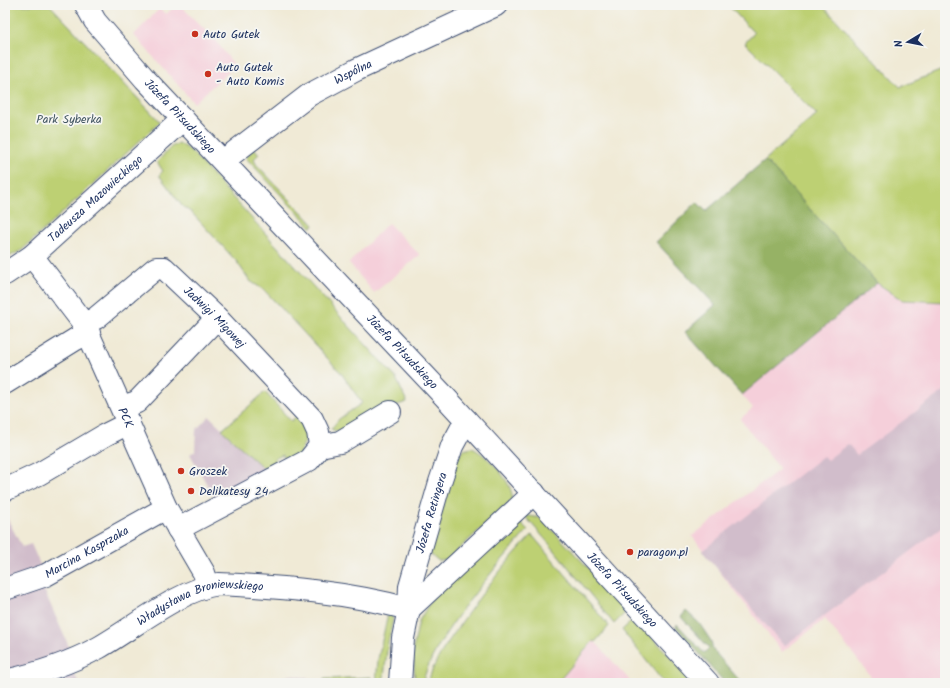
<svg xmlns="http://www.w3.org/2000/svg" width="950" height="688" font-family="Kalam,sans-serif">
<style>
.built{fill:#f5cfda}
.industrial{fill:#d1bdcb}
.green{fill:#bdd073;stroke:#6c8068}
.forest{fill:#96b265;stroke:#587062}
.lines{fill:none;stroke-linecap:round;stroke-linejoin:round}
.minor-casing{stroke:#3b4b70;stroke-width:24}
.minor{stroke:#fff;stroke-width:22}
.poi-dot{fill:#c8321e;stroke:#f6f6f2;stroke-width:1.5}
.labels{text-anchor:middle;stroke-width:3.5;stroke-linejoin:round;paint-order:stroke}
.poi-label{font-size:12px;fill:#1b2f5e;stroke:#f6f6f2;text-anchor:start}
.street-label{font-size:12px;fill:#1b2f5e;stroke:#f6f6f2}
.park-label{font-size:12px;fill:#445763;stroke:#f6f6f2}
</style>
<rect width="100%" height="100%" fill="#f6f6f2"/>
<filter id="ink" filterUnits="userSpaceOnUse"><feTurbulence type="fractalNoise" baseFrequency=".025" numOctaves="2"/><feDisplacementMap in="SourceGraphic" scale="8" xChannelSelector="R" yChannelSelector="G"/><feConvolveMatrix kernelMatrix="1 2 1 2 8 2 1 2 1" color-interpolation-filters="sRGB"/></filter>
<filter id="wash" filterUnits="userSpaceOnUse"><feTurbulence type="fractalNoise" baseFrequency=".012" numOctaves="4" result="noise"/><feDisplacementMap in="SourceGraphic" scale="16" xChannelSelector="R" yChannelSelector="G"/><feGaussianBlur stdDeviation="0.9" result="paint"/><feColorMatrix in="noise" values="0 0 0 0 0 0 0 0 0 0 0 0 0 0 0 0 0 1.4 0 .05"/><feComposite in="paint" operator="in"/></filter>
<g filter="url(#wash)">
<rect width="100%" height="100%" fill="#f0ead6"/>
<!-- built -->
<g class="built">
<polygon points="177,5 180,5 216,41 235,66 194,103 134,35 159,9 166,14"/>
<polygon points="388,223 420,255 374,293 349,263"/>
<polygon points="877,283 902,300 945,302 945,683 876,683 825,619 782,652 692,536 780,469 740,419 753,408 742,395"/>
<polygon points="594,641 600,647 632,683 557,683"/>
</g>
<!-- industrial -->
<g class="industrial">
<polygon points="945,390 945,525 784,646 702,551 823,456 827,460 848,444 857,455"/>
<polygon points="209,416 271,475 216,501 190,454 195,451 196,430"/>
<polygon points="5,514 22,547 31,544 42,569 5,582"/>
<polygon points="41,583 73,656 5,673 5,596"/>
<polygon points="72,670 79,683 28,683"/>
<polygon points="291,675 319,680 319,683 263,683"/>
</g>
<!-- green -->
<g class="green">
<polygon points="5,5 50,5 160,122 22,250 5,259"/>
<polygon points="728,5 822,5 900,87 945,69 945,302 902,300 877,283 765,160 817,115 745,43 754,33"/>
<polygon points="179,143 190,150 396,378 407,402 381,410 339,432 331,429 339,419 362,403 341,373 280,307 264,290 250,281 237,262 192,213 182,206 159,175 163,171 157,162 171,147"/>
<polygon points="254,148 259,154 254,159 256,164 314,225 312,228 246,158"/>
<polygon points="265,392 291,421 300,413 308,435 297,459 287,463 283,455 274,459 278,467 271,475 222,430"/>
<path d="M472,448C486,454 515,483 512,500L447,560L439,561L430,554L454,465L463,450Z"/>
<polygon points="524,515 541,518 628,610 614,624 552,547"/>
<path d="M515,517L528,530C499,563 429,643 423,683H415L413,649L419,621L431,600Z"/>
<path d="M532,535L609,626L595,642L593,641L557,683H428C433,662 447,644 459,626C481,594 505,563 532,535Z"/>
<polygon points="388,613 392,615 393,620 388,643 384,677 380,683 376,683 378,659"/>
<polygon points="635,618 694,683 664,683 622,630"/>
<polygon points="371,677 370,683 324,683 324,679"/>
</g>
<!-- forest -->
<g class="forest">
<polygon points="765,160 877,283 742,395 685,332 715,305 656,242 697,202 706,211"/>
<polygon points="686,611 699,623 711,641 713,650 742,683 725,683 676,627 677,624 704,653 709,648 681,617"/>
</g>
</g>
<g filter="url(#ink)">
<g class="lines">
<!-- minor casing -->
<g class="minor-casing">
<g id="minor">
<path id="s1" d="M86,5L95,21L145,79L445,397L708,683"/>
<path id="s2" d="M223,161L309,95L356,70L496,5"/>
<path id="s3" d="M32,256L84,324L166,508L204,573L208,585"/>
<path id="s4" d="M5,274L32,256L183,119"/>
<path id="s5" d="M84,324L96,318L156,268H164L217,318L312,419L318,432L320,446L309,460L178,529"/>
<polyline points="5,383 76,339 89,333"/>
<polyline points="122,407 137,402 217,318"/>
<polyline points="320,446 340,442 390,412"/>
<polyline points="5,490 39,474 105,435 129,423"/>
<path id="s6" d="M5,589L46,575L166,508"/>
<polyline points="409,609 534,493"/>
<path id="s7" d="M5,681C37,674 68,664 98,648C134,628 178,590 219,584C283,587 346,592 409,609"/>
<path id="s8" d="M400,683L403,638L409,609L410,586L440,482L452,446L466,420"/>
</g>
</g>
<!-- minor -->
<use href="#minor" class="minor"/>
</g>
</g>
<!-- markers -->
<g class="poi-dot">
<circle cx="195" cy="34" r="4"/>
<circle cx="208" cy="74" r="4"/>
<circle cx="181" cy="471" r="4"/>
<circle cx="191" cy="491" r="4"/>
<circle cx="630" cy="552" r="4"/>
</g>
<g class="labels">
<!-- poi labels -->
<g class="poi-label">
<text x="203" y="38">Auto Gutek</text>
<text x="216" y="71">Auto Gutek<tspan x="216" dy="14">- Auto Komis</tspan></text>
<text x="189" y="475">Groszek</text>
<text x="199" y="495">Delikatesy 24</text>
<text x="638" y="556">paragon.pl</text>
</g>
<!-- street labels -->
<g class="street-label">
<text dy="4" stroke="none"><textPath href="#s2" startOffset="158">Wspólna</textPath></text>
<text dy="4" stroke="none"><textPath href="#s1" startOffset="146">Józefa Piłsudskiego</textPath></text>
<text dy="4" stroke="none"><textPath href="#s4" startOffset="118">Tadeusza Mazowieckiego</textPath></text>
<text dy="4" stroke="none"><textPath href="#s5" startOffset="170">Jadwigi Migowej</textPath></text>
<text dy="4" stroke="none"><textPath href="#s1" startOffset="470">Józefa Piłsudskiego</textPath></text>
<text dy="4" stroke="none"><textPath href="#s3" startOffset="188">PCK</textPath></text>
<text dy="4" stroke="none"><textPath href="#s8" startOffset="174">Józefa Retingera</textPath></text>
<text dy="4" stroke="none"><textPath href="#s6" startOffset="90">Marcina Kasprzaka</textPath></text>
<text dy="4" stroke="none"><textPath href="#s1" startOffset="794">Józefa Piłsudskiego</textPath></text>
<text dy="4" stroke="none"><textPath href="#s7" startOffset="214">Władysława Broniewskiego</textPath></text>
</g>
<!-- park labels -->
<g class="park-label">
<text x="69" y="123">Park Syberka</text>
</g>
</g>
<!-- margin -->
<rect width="950" height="688" fill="none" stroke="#f6f6f2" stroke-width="20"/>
<!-- north arrow -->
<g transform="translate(908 42) rotate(260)" stroke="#f6f6f2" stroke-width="3" paint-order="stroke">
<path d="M0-3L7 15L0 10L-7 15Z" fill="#1b2f5e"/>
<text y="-6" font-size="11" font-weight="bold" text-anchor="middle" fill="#1b2f5e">N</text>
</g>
</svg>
